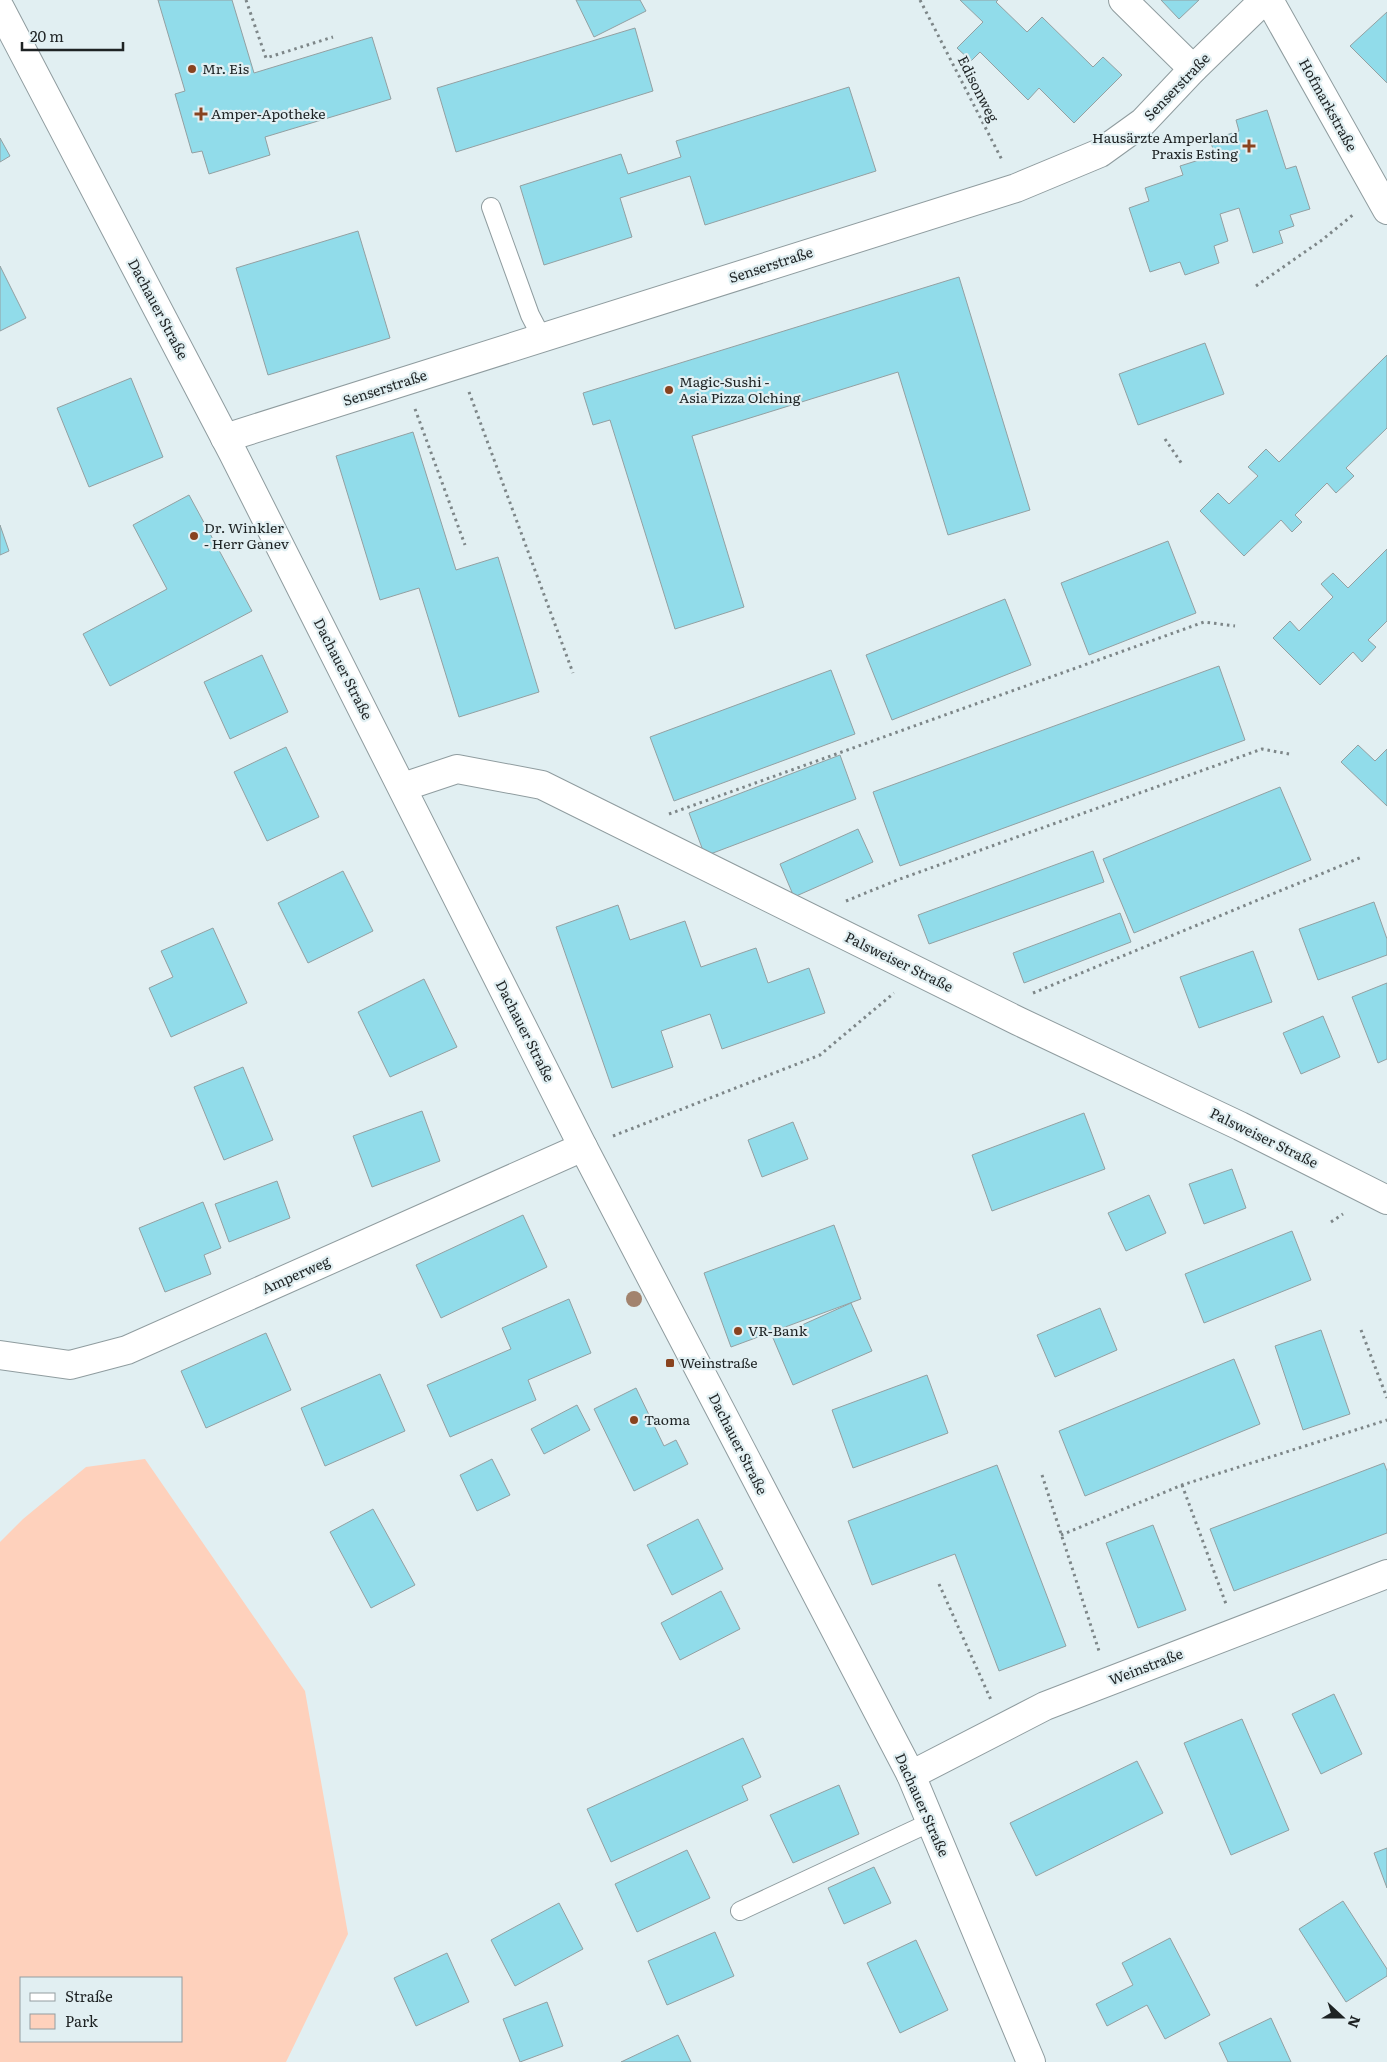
<svg xmlns="http://www.w3.org/2000/svg" width="1387" height="2062" font-family="Literata,serif">
<style>
.green{fill:#fed1bc;fill-rule:evenodd}
.building{fill:#91dcea;stroke:#93a0a2}
.lines{fill:none;stroke-linecap:round;stroke-linejoin:round}
.service-casing{stroke:#8f9c9f;stroke-width:20}
.pedestrian-casing{stroke:#8f9c9f;stroke-width:30}
.minor-casing{stroke:#8f9c9f;stroke-width:30}
.tertiary-casing{stroke:#8f9c9f;stroke-width:30}
.path{stroke:#7d8688;stroke-width:3;stroke-dasharray:2.5 4;stroke-linecap:butt}
.service{stroke:#fff;stroke-width:18}
.pedestrian{stroke:#fff;stroke-width:28}
.minor{stroke:#fff;stroke-width:28}
.tertiary{stroke:#fff;stroke-width:28}
.tree{fill:#a2836e}
.poi-dot{fill:#89431f;stroke:#e1eff2;stroke-width:2}
.labels{text-anchor:middle;stroke-width:4.5;stroke-linejoin:round;paint-order:stroke}
.poi-label{font-size:14px;fill:#1e2324;stroke:#e1eff2;text-anchor:start}
.street-label{font-size:14px;fill:#1e2324;stroke:#e1eff2}
</style>
<rect width="100%" height="100%" fill="#e1eff2"/>
<!-- green -->
<path class="green" d="M145,1459L305,1691L348,1934L286,2062H0V1542L23,1519L86,1467ZM21,1978H181V2041H21Z"/>
<!-- building -->
<g class="building">
<polygon points="158,0 232,0 254,73 372,37 391,99 265,137 270,155 209,174 202,151 192,153 175,94 185,91"/>
<polygon points="576,0 640,0 646,11 594,37"/>
<polygon points="960,0 998,0 996,2 1027,32 1042,17 1093,67 1103,57 1122,75 1074,123 1039,88 1028,100 980,52 971,61 957,48 983,22"/>
<polygon points="1161,0 1199,0 1179,19"/>
<polygon points="1387,12 1387,83 1350,46"/>
<polygon points="635,28 653,91 456,152 437,88"/>
<polygon points="849,87 876,171 705,225 690,176 620,198 632,237 544,265 520,186 621,154 628,174 681,157 676,141"/>
<polygon points="1267,110 1286,169 1296,166 1310,209 1290,215 1294,226 1279,231 1283,243 1253,253 1239,208 1220,214 1228,241 1214,246 1219,263 1185,275 1180,262 1150,272 1129,208 1149,201 1145,188 1183,175 1180,166 1215,155 1210,140 1239,131 1236,120"/>
<polygon points="0,138 10,156 0,162"/>
<polygon points="358,231 390,338 268,375 236,268"/>
<polygon points="0,266 26,318 0,331"/>
<polygon points="959,277 1030,510 948,535 898,372 692,436 744,607 675,629 610,420 593,425 583,393"/>
<polygon points="1205,343 1224,394 1138,425 1119,374"/>
<polygon points="1387,355 1387,428 1346,468 1354,476 1336,493 1327,483 1295,515 1302,522 1292,532 1281,520 1244,556 1200,511 1218,493 1229,504 1258,476 1248,467 1266,449 1279,462"/>
<polygon points="131,378 163,457 89,487 57,408"/>
<polygon points="413,432 456,570 498,557 539,692 459,717 419,588 380,600 336,456"/>
<polygon points="189,495 252,611 110,686 83,634 167,589 133,525"/>
<polygon points="0,525 9,551 0,555"/>
<polygon points="1168,541 1196,613 1089,655 1061,583"/>
<polygon points="1387,549 1387,621 1368,640 1376,647 1362,662 1353,652 1320,685 1273,638 1290,621 1299,631 1333,597 1321,584 1333,573 1348,588"/>
<polygon points="1005,599 1031,665 892,720 866,655"/>
<polygon points="262,655 288,712 230,739 204,682"/>
<polygon points="1219,666 1245,740 900,866 873,792"/>
<polygon points="831,670 855,734 674,801 650,737"/>
<polygon points="1358,745 1375,761 1387,749 1387,806 1341,762"/>
<polygon points="286,747 319,817 267,841 234,772"/>
<polygon points="840,755 856,799 705,856 689,813"/>
<polygon points="1280,787 1311,860 1134,933 1103,859"/>
<polygon points="858,829 873,862 794,897 780,864"/>
<polygon points="1093,851 1104,882 929,944 918,915"/>
<polygon points="343,871 373,931 308,963 278,903"/>
<polygon points="1374,902 1387,939 1387,955 1318,980 1299,929"/>
<polygon points="618,905 630,940 685,921 701,967 756,948 768,983 809,968 825,1013 722,1049 710,1014 661,1031 673,1067 612,1088 556,927"/>
<polygon points="1120,913 1131,942 1024,983 1013,953"/>
<polygon points="213,928 247,1003 171,1037 149,988 173,977 161,951"/>
<polygon points="1253,951 1272,1002 1199,1028 1180,977"/>
<polygon points="424,979 457,1047 390,1077 358,1012"/>
<polygon points="1387,983 1387,1059 1378,1063 1352,997"/>
<polygon points="1323,1016 1340,1057 1301,1074 1283,1033"/>
<polygon points="243,1067 273,1140 224,1160 194,1087"/>
<polygon points="422,1111 440,1161 372,1187 353,1136"/>
<polygon points="1084,1113 1105,1169 992,1211 972,1155"/>
<polygon points="793,1122 808,1159 762,1177 748,1140"/>
<polygon points="1232,1169 1246,1208 1204,1224 1189,1184"/>
<polygon points="277,1181 290,1218 229,1242 215,1204"/>
<polygon points="1149,1195 1166,1233 1126,1251 1108,1213"/>
<polygon points="203,1202 221,1248 204,1255 211,1274 165,1292 139,1228"/>
<polygon points="523,1215 547,1267 441,1318 416,1265"/>
<polygon points="834,1225 861,1299 731,1347 704,1273"/>
<polygon points="1292,1231 1311,1280 1204,1323 1185,1274"/>
<polygon points="569,1299 591,1353 528,1380 536,1400 450,1437 427,1385 511,1349 502,1328"/>
<polygon points="851,1303 872,1351 793,1385 773,1338"/>
<polygon points="1100,1308 1117,1350 1055,1377 1037,1335"/>
<polygon points="1321,1330 1350,1414 1303,1430 1275,1346"/>
<polygon points="266,1333 291,1390 206,1428 181,1371"/>
<polygon points="1234,1359 1260,1424 1085,1496 1059,1431"/>
<polygon points="380,1374 405,1431 325,1466 301,1408"/>
<polygon points="927,1375 948,1433 853,1468 832,1410"/>
<polygon points="636,1388 664,1446 676,1440 688,1464 634,1491 594,1409"/>
<polygon points="577,1405 590,1430 544,1454 531,1429"/>
<polygon points="492,1459 510,1495 477,1511 460,1475"/>
<polygon points="1384,1463 1387,1471 1387,1533 1234,1591 1210,1529"/>
<polygon points="997,1465 1066,1646 999,1671 955,1554 872,1585 848,1521"/>
<polygon points="373,1509 415,1585 371,1608 330,1532"/>
<polygon points="698,1519 723,1569 672,1595 647,1545"/>
<polygon points="1153,1525 1186,1610 1138,1628 1106,1543"/>
<polygon points="721,1591 740,1629 680,1660 661,1623"/>
<polygon points="1334,1694 1362,1754 1321,1774 1292,1714"/>
<polygon points="1242,1719 1289,1830 1231,1855 1184,1743"/>
<polygon points="743,1738 761,1777 742,1786 748,1800 611,1862 587,1809"/>
<polygon points="1137,1761 1163,1813 1036,1876 1010,1823"/>
<polygon points="839,1785 859,1834 793,1863 770,1815"/>
<polygon points="1387,1848 1387,1888 1374,1853"/>
<polygon points="687,1850 710,1898 637,1932 615,1884"/>
<polygon points="874,1867 891,1903 844,1924 828,1888"/>
<polygon points="1343,1901 1387,1969 1387,1976 1346,2002 1299,1929"/>
<polygon points="559,1903 583,1949 515,1986 491,1940"/>
<polygon points="715,1932 734,1976 667,2005 648,1961"/>
<polygon points="1170,1938 1210,2015 1165,2039 1147,2005 1107,2026 1096,2004 1133,1985 1122,1963"/>
<polygon points="916,1940 948,2010 900,2033 867,1963"/>
<polygon points="447,1953 469,2002 416,2026 394,1978"/>
<polygon points="547,2002 563,2046 520,2062 503,2019"/>
<polygon points="1271,2018 1291,2062 1228,2062 1219,2043"/>
<polygon points="678,2035 691,2062 621,2062"/>
</g>
<g class="lines">
<!-- service casing -->
<g class="service-casing">
<g id="service">
<polyline points="491,207 530,315 542,338"/>
<polyline points="740,1911 931,1822"/>
</g>
</g>
<!-- pedestrian casing -->
<g class="pedestrian-casing">
<polyline id="pedestrian" points="1123,0 1193,69"/>
</g>
<!-- minor casing -->
<g class="minor-casing">
<g id="minor">
<polyline points="1269,0 1387,210"/>
<polyline points="225,438 1016,188 1100,153 1143,122 1193,69 1264,0"/>
<polyline points="403,787 457,769 542,785 1018,1021 1240,1126 1387,1200"/>
<polyline points="0,1355 70,1365 127,1350 583,1147"/>
<polyline points="911,1775 1045,1706 1387,1574"/>
</g>
</g>
<!-- tertiary casing -->
<g class="tertiary-casing">
<polyline id="tertiary" points="0,8 233,453 583,1147 911,1775 1031,2062"/>
</g>
<!-- path -->
<g class="path">
<polyline points="246,0 266,58 333,37"/>
<polyline points="920,0 1002,160"/>
<polyline points="1256,286 1322,240 1354,214"/>
<polyline points="469,392 573,673"/>
<polyline points="415,409 465,545"/>
<polyline points="1165,439 1182,464"/>
<polyline points="669,814 1204,622 1235,626"/>
<polyline points="846,901 900,879 1262,749 1289,754"/>
<polyline points="1033,993 1362,857"/>
<polyline points="613,1136 820,1055 894,993"/>
<polyline points="1331,1222 1343,1214"/>
<polyline points="1361,1330 1387,1398"/>
<polyline points="1042,1475 1099,1651"/>
<polyline points="1182,1485 1226,1604"/>
<polyline points="1061,1535 1182,1485 1387,1420"/>
<polyline points="939,1584 991,1700"/>
</g>
<!-- service -->
<use href="#service" class="service"/>
<!-- pedestrian -->
<use href="#pedestrian" class="pedestrian"/>
<!-- minor -->
<use href="#minor" class="minor"/>
<!-- tertiary -->
<use href="#tertiary" class="tertiary"/>
</g>
<!-- trees -->
<circle class="tree" cx="634" cy="1299" r="8"/>
<!-- markers -->
<g class="poi-dot">
<circle cx="192" cy="69" r="5"/>
<path d="M198.5 106.5h5v5h5v5h-5v5h-5v-5h-5v-5h5z"/>
<path d="M1246.5 138.5h5v5h5v5h-5v5h-5v-5h-5v-5h5z"/>
<circle cx="669" cy="390" r="5"/>
<circle cx="194" cy="536" r="5"/>
<circle cx="738" cy="1331" r="5"/>
<rect x="665" y="1358" width="10" height="10" rx="2.5"/>
<circle cx="634" cy="1420" r="5"/>
</g>
<g class="labels">
<!-- poi labels -->
<g class="poi-label">
<text x="202" y="74">Mr. Eis</text>
<text x="211" y="119">Amper-Apotheke</text>
<text x="1238" y="143" text-anchor="end">Hausärzte Amperland<tspan x="1238" dy="16">Praxis Esting</tspan></text>
<text x="679" y="387">Magic-Sushi -<tspan x="679" dy="16">Asia Pizza Olching</tspan></text>
<text x="204" y="533">Dr. Winkler<tspan x="204" dy="16">- Herr Ganev</tspan></text>
<text x="748" y="1336">VR-Bank</text>
<text x="680" y="1368">Weinstraße</text>
<text x="644" y="1425">Taoma</text>
</g>
<!-- street labels -->
<g class="street-label">
<text transform="translate(1177 87) rotate(-46)" y="5">Senserstraße</text>
<text transform="translate(978 89) rotate(63)" y="5">Edisonweg</text>
<text transform="translate(1328 105) rotate(61)" y="5">Hofmarkstraße</text>
<text transform="translate(771 265) rotate(-18)" y="5">Senserstraße</text>
<text transform="translate(158 309) rotate(62)" y="5">Dachauer Straße</text>
<text transform="translate(385 388) rotate(-18)" y="5">Senserstraße</text>
<text transform="translate(343 669) rotate(63)" y="5">Dachauer Straße</text>
<text transform="translate(899 962) rotate(26)" y="5">Palsweiser Straße</text>
<text transform="translate(525 1031) rotate(63)" y="5">Dachauer Straße</text>
<text transform="translate(1264 1138) rotate(26)" y="5">Palsweiser Straße</text>
<text transform="translate(296 1275) rotate(-24)" y="5">Amperweg</text>
<text transform="translate(738 1444) rotate(63)" y="5">Dachauer Straße</text>
<text transform="translate(1146 1667) rotate(-21)" y="5">Weinstraße</text>
<text transform="translate(922 1805) rotate(66)" y="5">Dachauer Straße</text>
</g>
</g>
<!-- legend -->
<rect x="20" y="1977" width="162" height="65" fill="#e1eff2" stroke="#939da0"/>
<rect x="30" y="1993" width="25" height="8" fill="#ffffff" stroke="#939da0"/>
<text x="65" y="2002" font-size="15" fill="#1e2324">Straße</text>
<rect x="30" y="2014" width="25" height="15" fill="#fed1bc" stroke="#939da0"/>
<text x="65" y="2027" font-size="15" fill="#1e2324">Park</text>
<!-- north arrow -->
<g transform="translate(1342 2017) rotate(111)" stroke="#e1eff2" stroke-width="4" paint-order="stroke">
<path d="M0-4L9 19L0 12L-9 19Z" fill="#1e2324"/>
<text y="-8" font-size="14" font-weight="bold" text-anchor="middle" fill="#1e2324">N</text>
</g>
<!-- scale -->
<path d="M22 42v8h101v-8" fill="none" stroke="#1e2324" stroke-width="2.5"/>
<text x="30" y="42" font-size="15" fill="#1e2324" stroke="#e1eff2" stroke-width="4" paint-order="stroke">20 m</text>
</svg>
